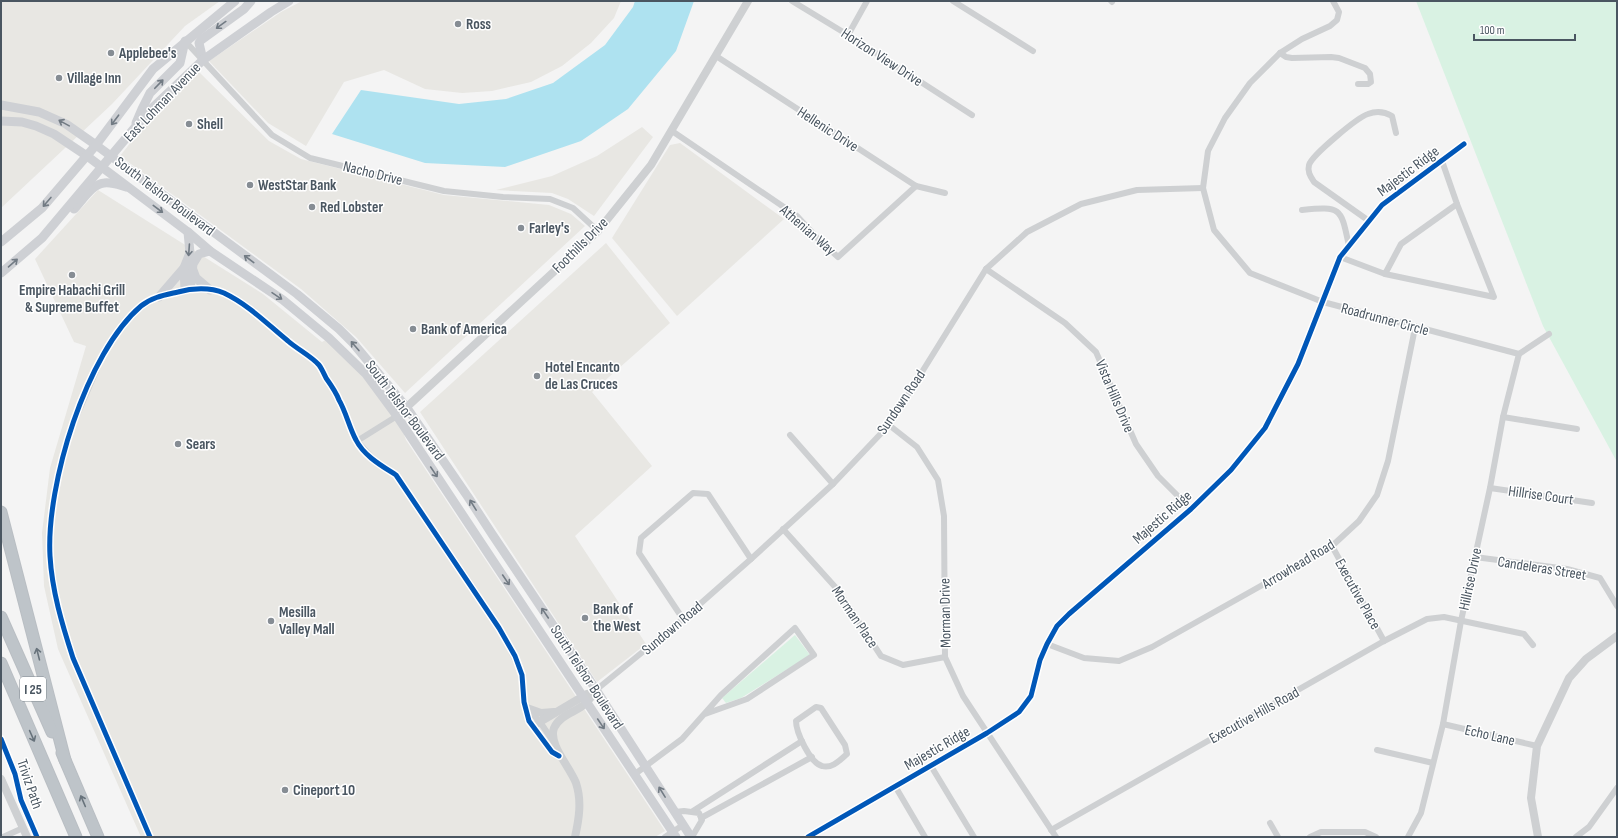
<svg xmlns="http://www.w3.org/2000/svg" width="1618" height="838" font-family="'Sofia Sans Condensed',sans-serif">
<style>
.commercial{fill:#e8e7e3}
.green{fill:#d9f2e3}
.water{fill:#aee2f0}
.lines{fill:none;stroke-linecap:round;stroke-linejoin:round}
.motorway-casing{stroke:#b9bec3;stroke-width:13}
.minor{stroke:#ced0d2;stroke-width:6}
.tertiary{stroke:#ced0d2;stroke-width:8}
.secondary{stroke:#ced0d4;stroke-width:9}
.motorway{stroke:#bec4c9;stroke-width:11}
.cycleway-casing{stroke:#fff;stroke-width:8}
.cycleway{stroke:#0057b8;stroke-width:5}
.oneway{stroke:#727b84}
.oneway2{stroke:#67727b}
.poi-dot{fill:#868d94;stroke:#fff;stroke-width:1.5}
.labels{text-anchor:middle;stroke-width:3;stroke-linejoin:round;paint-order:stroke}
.shield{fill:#fff;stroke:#808990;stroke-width:1}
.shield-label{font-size:14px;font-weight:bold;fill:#4a5661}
.poi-label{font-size:15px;font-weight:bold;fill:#4a5661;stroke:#fff;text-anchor:start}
.street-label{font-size:15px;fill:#4a5661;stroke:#fff}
</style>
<rect width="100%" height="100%" fill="#f4f4f4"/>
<!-- commercial -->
<g class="commercial">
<polygon points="1,1 220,1 185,26 112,104 1,208"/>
<polygon points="302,1 621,1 614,18 591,43 562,66 531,82 492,91 462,93 425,89 384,70 344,82 306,146 268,123 209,61 281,12"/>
<polygon points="199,72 269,141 301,159 444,195 549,205 571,214 585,226 405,393 356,337 301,289 120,156 150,118"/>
<polygon points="642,127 653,137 594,216 568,199 552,193 496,190 552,176 597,156"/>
<polygon points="680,143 784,219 677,316 612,238 670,145"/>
<polygon points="98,190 263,294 322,342 329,338 397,416 406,440 665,831 655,837 141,837 58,649 44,586 42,533 50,468 86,346 74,342 35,259"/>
<polygon points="606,243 670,323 592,392 652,466 575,536 646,644 597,682 420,412"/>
</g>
<!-- green -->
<g class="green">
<polygon points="1416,1 1617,1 1617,462 1543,326"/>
<polygon points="795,635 810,655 741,698 726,703 722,698"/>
</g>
<!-- water -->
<polygon class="water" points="635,1 694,1 676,51 628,109 581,141 505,167 425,163 332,134 361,90 459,104 506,99 553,83 605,45 633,7"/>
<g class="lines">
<!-- motorway casing -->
<g class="motorway-casing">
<g id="motorway">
<polyline points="1,512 65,760"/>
<polyline points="1,617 52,732"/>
<polyline points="1,663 76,837"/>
<polyline points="62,753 98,837"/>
</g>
</g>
<!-- minor -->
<g class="minor">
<polyline points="792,1 848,35 972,115"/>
<polyline points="953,1 1033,51"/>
<polyline points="1111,1 1112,2"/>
<polyline points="1333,1 1339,12 1337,20 1330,26 1302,39 1280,53 1250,83 1225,118 1208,151 1203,188 1214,230 1250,273 1323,302 1519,354"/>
<polyline points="848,35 867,1"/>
<polyline points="185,41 272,135 310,158 444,191 503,197 550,199 573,208 598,231"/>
<polyline points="1280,53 1286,57 1292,58 1331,57 1339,58 1365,68 1370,74 1371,82 1368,84 1358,84"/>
<polyline points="716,56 916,186 945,193"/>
<polyline points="672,131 797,216 819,240 838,257 916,186"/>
<path d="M1302,210C1342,206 1341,208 1349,246"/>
<path d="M1369,221L1314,182C1311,177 1307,172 1309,165C1312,155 1358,117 1368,114C1376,111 1385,112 1392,116L1396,133"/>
<polyline points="1340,257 1385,274 1401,244 1457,204 1442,161"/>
<polyline points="986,269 1065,323 1096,352 1136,444 1158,476 1191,509"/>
<polyline points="1385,274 1494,297 1457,204"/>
<polyline points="1503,417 1577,429"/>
<polyline points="889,425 917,447 938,480 944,516 945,657 963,696 1056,837"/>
<polyline points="790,435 833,484"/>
<polyline points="357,441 397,416"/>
<polyline points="1490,488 1592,503"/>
<polyline points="783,529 837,589 881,656 903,665 945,657"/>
<polyline points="1332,546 1384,641"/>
<polyline points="1475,557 1567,569 1600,578 1617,606"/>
<polyline points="683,619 639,553 641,538 693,493 708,494 751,559"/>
<polyline points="1047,644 1084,658 1119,661 1152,647 1332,546 1359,521 1377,495 1388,461 1415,328"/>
<polyline points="596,690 683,619 751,559 833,484 889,425 986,269 1027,232 1081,204 1137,190 1203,188"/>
<path d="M816,707L821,708L845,745L847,754C840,760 832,769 822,766C810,763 796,732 796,721Z"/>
<polyline points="528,709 540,722 553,741"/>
<polyline points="1443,724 1537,746"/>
<polyline points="1377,750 1433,763"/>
<polyline points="931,766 974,837"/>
<polyline points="635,774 682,739 721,695 795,628 814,655 747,699 705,714"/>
<polyline points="895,786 925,837"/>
<polyline points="693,811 802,741"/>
<polyline points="675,812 684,811 699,813 702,820 692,837"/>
<polyline points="701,818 812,757"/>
<polyline points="1270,823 1278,837"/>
<polyline points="1051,830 1384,641 1427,619 1444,617 1524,634 1533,645"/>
<polyline points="3,837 23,828"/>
<polyline points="150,837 73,658 58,609 50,556 51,520 56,486 71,429 102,357 122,325 142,306 153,299 185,290 210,290 222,292 241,302 253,310 286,339 319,365 339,400 357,441 374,460 396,475 472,586 507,642 522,675 524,702 529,721 533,726"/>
<polyline points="665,837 683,825"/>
<polyline points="808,837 987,733 1019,712 1031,696 1040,660 1047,644 1057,626 1069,614 1191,509 1231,470 1265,428 1298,364 1340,257 1382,205 1464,144"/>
<polyline points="1310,837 1321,832 1365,832 1376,837"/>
<polyline points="1408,837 1421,813 1443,724 1461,621 1490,488 1503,417 1519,354 1549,334"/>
<polyline points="1576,837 1589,827 1617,788"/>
</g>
<!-- tertiary -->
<g class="tertiary">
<polyline points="397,416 598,231 651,165 748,1"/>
<polyline points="527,708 541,713 554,712"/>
<polyline points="559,756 552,752 533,726 587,694"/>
<polyline points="1,779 27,837"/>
<path d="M575,837C579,819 582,801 576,783C570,767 548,744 554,728C560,714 578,712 587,702C591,698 593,694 596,690"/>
<polyline points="1538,837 1531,798 1537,746 1569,678 1586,659 1617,636"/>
</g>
<!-- secondary -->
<g class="secondary">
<polyline points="203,60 199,43 201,40 244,9 251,1"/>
<polyline points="1,105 39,112 66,124 96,145 297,294 339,329 353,343 407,408 468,497 492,534 589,679 691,837"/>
<polyline points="1,121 22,122 36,126 54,134 87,156 188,232 210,251 283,300 329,338 366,374 397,416 676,837"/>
<polyline points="136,123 142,109 150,93 180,63 185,41"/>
<path d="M74,209C82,201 92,184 104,183C112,182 119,185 126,187"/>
<polyline points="1,242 42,208 96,145 153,69 235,1"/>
<polyline points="184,268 185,290"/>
<polyline points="193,270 196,278 210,290"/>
<polyline points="1,273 42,238 148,112 203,60 271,12 289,1"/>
<polyline points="190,289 193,264 199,254 210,251"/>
<polyline points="159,297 184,268 190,253 188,232"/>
</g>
<!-- motorway -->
<use href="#motorway" class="motorway"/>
<!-- cycleway casing -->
<g class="cycleway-casing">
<g id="cycleway">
<polyline points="1,739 15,774 21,800 37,837"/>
<path d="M150,837L73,658C62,624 52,591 50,556C46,485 86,353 141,306C152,297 165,295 178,292C192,288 210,287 224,293C249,305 267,324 288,341C297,349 311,356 319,365C322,369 324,374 326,378C331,385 336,392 339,400C346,412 349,427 356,440C364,456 382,466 396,475L499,628L515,656L522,675L524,702L529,721L552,752L559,756"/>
<polyline points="808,837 987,733 1019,712 1031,696 1040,660 1047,644 1057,626 1069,614 1191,509 1231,470 1265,428 1298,364 1340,257 1382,205 1464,144"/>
</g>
</g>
<!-- cycleway -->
<use href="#cycleway" class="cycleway"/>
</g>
<!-- one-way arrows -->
<defs><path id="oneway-shaft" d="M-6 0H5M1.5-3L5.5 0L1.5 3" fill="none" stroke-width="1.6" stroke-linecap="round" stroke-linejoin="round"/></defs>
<g class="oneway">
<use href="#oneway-shaft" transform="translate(221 25) rotate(144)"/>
<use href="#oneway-shaft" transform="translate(159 84) rotate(-46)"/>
<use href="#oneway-shaft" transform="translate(115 120) rotate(127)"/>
<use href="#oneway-shaft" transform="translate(64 123) rotate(-151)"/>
<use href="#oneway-shaft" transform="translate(47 202) rotate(131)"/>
<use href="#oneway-shaft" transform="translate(158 209) rotate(37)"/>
<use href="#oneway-shaft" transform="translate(189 250) rotate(94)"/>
<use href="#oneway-shaft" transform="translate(249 259) rotate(-143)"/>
<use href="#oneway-shaft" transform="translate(13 263) rotate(-41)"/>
<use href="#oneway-shaft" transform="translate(277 296) rotate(34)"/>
<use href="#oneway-shaft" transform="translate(355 346) rotate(-131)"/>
<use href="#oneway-shaft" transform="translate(434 472) rotate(56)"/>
<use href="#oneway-shaft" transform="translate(473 505) rotate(-122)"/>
<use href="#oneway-shaft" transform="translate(506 580) rotate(56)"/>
<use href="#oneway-shaft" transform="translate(545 613) rotate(-124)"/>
<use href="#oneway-shaft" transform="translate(601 724) rotate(56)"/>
<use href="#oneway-shaft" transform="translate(662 792) rotate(-122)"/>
</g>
<g class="oneway2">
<use href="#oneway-shaft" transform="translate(38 654) rotate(-104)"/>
<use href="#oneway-shaft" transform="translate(32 736) rotate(66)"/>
<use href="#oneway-shaft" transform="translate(83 801) rotate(-113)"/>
</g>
<!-- markers -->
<g class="poi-dot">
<circle cx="458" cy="24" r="4"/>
<circle cx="111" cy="53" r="4"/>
<circle cx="59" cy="78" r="4"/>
<circle cx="189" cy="124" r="4"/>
<circle cx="250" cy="185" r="4"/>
<circle cx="312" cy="207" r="4"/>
<circle cx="521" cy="228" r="4"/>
<circle cx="72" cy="275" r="4"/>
<circle cx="413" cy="329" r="4"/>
<circle cx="537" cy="376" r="4"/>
<circle cx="178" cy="444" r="4"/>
<circle cx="585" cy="618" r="4"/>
<circle cx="271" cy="621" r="4"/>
<circle cx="285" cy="790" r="4"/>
</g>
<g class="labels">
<!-- shield labels -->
<rect class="shield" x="20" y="677" width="26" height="24" rx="3"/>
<g class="shield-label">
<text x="33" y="694">I 25</text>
</g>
<!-- poi labels -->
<g class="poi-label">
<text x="466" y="29">Ross</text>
<text x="119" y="58">Applebee's</text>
<text x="67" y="83">Village Inn</text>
<text x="197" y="129">Shell</text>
<text x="258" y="190">WestStar Bank</text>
<text x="320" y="212">Red Lobster</text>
<text x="529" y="233">Farley's</text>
<text x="72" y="295" text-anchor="middle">Empire Habachi Grill<tspan x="72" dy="17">&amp; Supreme Buffet</tspan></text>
<text x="421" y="334">Bank of America</text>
<text x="545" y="372">Hotel Encanto<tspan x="545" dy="17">de Las Cruces</tspan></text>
<text x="186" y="449">Sears</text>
<text x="593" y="614">Bank of<tspan x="593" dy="17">the West</tspan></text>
<text x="279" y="617">Mesilla<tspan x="279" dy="17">Valley Mall</tspan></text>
<text x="293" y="795">Cineport 10</text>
</g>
<!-- street labels -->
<g class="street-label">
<text transform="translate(882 57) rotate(33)" y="5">Horizon View Drive</text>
<text transform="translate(162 102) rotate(-46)" y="5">East Lohman Avenue</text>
<text transform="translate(828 129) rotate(33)" y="5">Hellenic Drive</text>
<text transform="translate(1408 171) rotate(-37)" y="5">Majestic Ridge</text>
<text transform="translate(373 173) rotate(14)" y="5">Nacho Drive</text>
<text transform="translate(165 196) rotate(37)" y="5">South Telshor Boulevard</text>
<text transform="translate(808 230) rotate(41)" y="5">Athenian Way</text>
<text transform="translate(580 245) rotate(-45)" y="5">Foothills Drive</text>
<text transform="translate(1385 319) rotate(15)" y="5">Roadrunner Circle</text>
<text transform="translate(1115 396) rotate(67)" y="5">Vista Hills Drive</text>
<text transform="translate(901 402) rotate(-56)" y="5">Sundown Road</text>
<text transform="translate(405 410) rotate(53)" y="5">South Telshor Boulevard</text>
<text transform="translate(1541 495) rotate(8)" y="5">Hillrise Court</text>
<text transform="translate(1162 517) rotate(-41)" y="5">Majestic Ridge</text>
<text transform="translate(1298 564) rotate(-31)" y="5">Arrowhead Road</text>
<text transform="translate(1542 568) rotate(9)" y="5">Candeleras Street</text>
<text transform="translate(1470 579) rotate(-78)" y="5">Hillrise Drive</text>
<text transform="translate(1358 594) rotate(61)" y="5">Executive Place</text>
<text transform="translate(945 613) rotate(-91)" y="5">Morman Drive</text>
<text transform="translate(855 617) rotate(56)" y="5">Morman Place</text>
<text transform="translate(672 628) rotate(-40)" y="5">Sundown Road</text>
<text transform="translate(587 677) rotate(57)" y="5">South Telshor Boulevard</text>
<text transform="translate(1254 715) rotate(-29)" y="5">Executive Hills Road</text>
<text transform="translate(1490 735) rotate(13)" y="5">Echo Lane</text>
<text transform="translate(937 748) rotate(-30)" y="5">Majestic Ridge</text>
<text transform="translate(30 784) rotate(71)" y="5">Triviz Path</text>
</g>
</g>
<!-- border -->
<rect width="1618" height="838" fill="none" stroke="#4a5661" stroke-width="4"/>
<!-- scale -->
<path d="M1474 34v6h101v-6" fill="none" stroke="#4a5661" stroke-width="2"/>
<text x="1480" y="34" font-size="12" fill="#4a5661" stroke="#ffffff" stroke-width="3" paint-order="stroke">100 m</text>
</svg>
